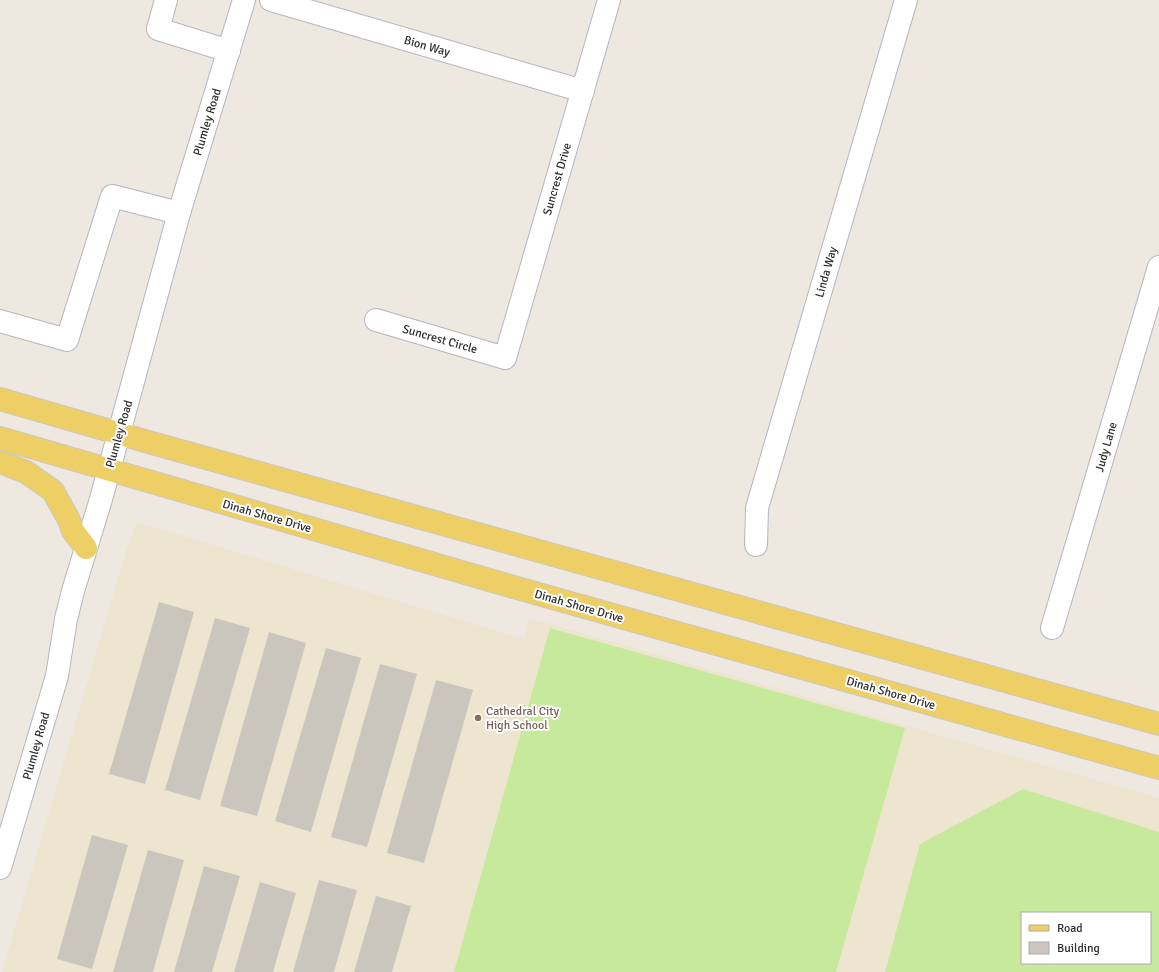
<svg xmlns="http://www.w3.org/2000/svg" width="1159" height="972" font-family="Signika,sans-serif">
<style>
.education{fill:#eee5d0;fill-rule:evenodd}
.pitch{fill:#c7e99b;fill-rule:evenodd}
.building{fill:#cac6be}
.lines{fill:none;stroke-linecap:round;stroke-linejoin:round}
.minor-casing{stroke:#b3b6c0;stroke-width:24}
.major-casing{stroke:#c8c8c8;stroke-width:24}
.minor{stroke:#fff;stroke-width:22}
.major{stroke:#edcf66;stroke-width:22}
.education-dot{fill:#8d6e63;stroke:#fff;stroke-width:1.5}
.labels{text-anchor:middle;stroke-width:4;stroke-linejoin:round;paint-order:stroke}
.street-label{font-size:12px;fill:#2d2d2d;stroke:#fff}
.education-label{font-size:12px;fill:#785e54;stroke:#fff;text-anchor:start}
</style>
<rect width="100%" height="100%" fill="#eee8e0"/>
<!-- education -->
<path class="education" d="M136,523L164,530L513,636L524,638L529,618L1159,798V972H2L127,548ZM1022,913H1150V963H1022Z"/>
<!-- pitch -->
<g class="pitch">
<polygon points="550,628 905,728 836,972 454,972"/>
<path d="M1023,789L1159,832V972H885L920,844ZM1022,913H1150V963H1022Z"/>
</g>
<!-- building -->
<g class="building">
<polygon points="159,602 194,612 145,784 109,774"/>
<polygon points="215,618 250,628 200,800 165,790"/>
<polygon points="269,632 306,643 257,816 220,806"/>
<polygon points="326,648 361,658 311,832 275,821"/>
<polygon points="380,664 417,674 367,847 331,837"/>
<polygon points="436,680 473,690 424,863 387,853"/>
<polygon points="92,835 128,845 92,969 57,959"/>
<polygon points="148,850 184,860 153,972 113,972"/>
<polygon points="204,866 240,876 212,972 174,972"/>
<polygon points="319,880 357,890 334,972 293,972"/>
<polygon points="260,882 296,893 273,972 234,972"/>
<polygon points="376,896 411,906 392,972 354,972"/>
</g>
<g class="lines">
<!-- minor casing -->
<g class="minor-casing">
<g id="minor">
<polyline points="166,0 158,29 229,51"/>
<polyline points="271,0 583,91"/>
<polyline points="376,320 505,358 609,0"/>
<polyline points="0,321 67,340 112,196 179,213"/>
<polyline points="756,545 757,508 906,0"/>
<polyline points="1052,628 1159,267"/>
<polyline points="0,868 57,676 66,619 73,591 101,499 179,213 244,0"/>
</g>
</g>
<!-- major casing -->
<g class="major-casing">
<g id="major">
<polyline points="0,399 152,443 1159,724"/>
<polyline points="0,438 517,588 1159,768"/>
<polyline points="0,462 26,472 53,491 69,520 73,531 86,548"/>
</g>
</g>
<!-- minor -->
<use href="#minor" class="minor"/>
<!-- major -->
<use href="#major" class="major"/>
</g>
<!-- markers -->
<circle class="education-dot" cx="478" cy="718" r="4"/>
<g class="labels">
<!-- street labels -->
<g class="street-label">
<text transform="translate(427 46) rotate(16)" y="4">Bion Way</text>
<text transform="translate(207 122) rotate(-73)" y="4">Plumley Road</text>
<text transform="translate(557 179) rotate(-74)" y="4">Suncrest Drive</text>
<text transform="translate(826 272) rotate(-74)" y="4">Linda Way</text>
<text transform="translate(440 339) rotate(16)" y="4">Suncrest Circle</text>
<text transform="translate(119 434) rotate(-74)" y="4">Plumley Road</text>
<text transform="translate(1106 447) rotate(-74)" y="4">Judy Lane</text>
<text transform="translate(267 516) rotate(16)" y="4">Dinah Shore Drive</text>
<text transform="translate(579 606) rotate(16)" y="4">Dinah Shore Drive</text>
<text transform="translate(891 693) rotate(16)" y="4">Dinah Shore Drive</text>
<text transform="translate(36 746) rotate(-74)" y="4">Plumley Road</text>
</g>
<!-- education labels -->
<g class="education-label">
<text x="486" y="715">Cathedral City<tspan x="486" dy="14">High School</tspan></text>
</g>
</g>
<!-- legend -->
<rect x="1021" y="912" width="130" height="52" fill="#ffffff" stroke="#ababab"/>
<rect x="1029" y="925" width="20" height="6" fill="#edcf66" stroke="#ababab"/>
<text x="1057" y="932" font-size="12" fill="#2d2d2d">Road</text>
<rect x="1029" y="942" width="20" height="12" fill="#cac6be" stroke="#ababab"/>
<text x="1057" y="952" font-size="12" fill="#2d2d2d">Building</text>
</svg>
